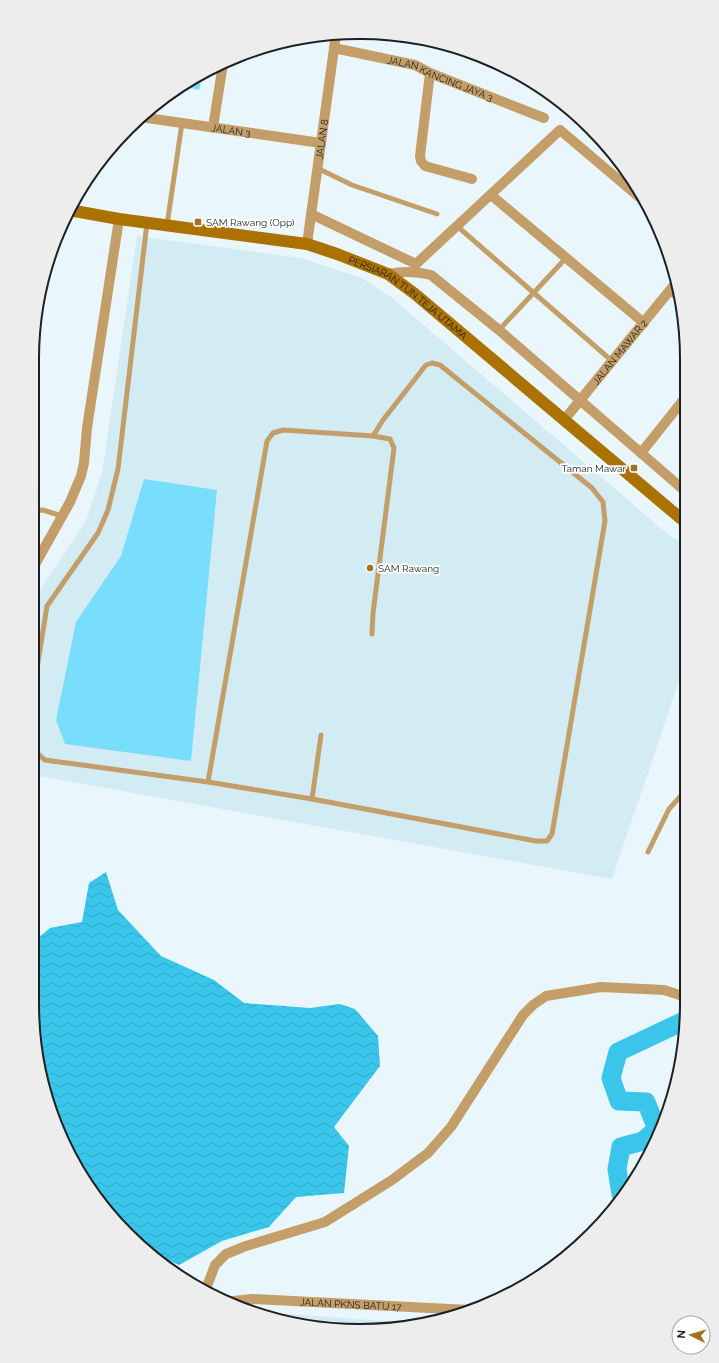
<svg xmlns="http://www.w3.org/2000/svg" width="719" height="1363" font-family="Raleway,sans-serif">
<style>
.built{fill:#d3ebf3}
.grass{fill:#79defb}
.water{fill:url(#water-waves)}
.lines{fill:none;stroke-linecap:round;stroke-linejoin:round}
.river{stroke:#3ac6ea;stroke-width:19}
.lane{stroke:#c49e69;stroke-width:5}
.street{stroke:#c49e69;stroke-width:10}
.secondary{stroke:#ab7200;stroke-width:12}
.poi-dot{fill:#a17125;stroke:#fff;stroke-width:1.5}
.labels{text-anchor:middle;stroke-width:3.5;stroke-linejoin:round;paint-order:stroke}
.street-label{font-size:10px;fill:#1c2123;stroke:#fff}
.poi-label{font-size:10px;fill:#1c2123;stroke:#fff;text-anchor:start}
.rim{fill:none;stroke:#1c2123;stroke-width:2}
</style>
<defs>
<pattern id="water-waves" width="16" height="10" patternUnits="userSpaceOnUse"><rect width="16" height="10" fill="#3ac6ea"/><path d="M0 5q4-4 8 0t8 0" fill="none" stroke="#32aac8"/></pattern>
</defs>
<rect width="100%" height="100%" fill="#e9f7fc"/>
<!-- built -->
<g class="built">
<polygon points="137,236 301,258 362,278 391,297 670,536 685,543 685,663 612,879 33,775 32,774 32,607 38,593 86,521 102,473"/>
<polygon points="259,1312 414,1323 381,1330 275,1320"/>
</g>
<!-- grass -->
<g class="grass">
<polygon points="203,73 199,90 182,86 196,76"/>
<polygon points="144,479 217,490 191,761 65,744 56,720 76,622 121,556"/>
</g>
<!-- water -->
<polygon class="water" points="106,872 118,910 161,956 214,980 244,1003 310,1008 340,1004 355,1009 378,1036 380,1066 334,1127 349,1146 344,1193 296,1197 269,1227 222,1241 179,1265 155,1255 100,1203 49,1109 32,1003 32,943 50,928 82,922 89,883"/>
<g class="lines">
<!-- river -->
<polyline class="river" points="621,1194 617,1169 621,1147 643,1141 657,1129 646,1102 619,1101 611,1078 618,1052 686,1020"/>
<!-- lane -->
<g class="lane">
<polyline points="317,168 352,185 437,214"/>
<polyline points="167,225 182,123"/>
<polyline points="457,226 612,361"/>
<polyline points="669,292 680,300"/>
<polyline points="499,330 566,258"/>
<polyline points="33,511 43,510 62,516"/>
<polyline points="372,634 373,613 394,448 390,439 373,436"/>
<polyline points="32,699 47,606 98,533 108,510 118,469 147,223"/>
<polyline points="32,749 45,760 208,782 312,799 536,841 547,841 552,834 605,521 603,502 592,488 440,365 432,363 426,365 383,420 373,436 283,430 273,433 267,441 208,782"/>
<polyline points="312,799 321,735"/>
<polyline points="648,852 669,809 686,790"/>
</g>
<!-- street -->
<g class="street">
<path id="s1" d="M334,48L415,65L430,73L544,118"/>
<polyline points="430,73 420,156 421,161 425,166 472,179"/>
<path id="s2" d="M140,117L321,143"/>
<polyline points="213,127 223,64"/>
<polyline points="491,195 644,323"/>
<polyline points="311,214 416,264"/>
<path id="s3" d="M307,244L336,34"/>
<polyline points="416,264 560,130 645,202"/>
<path d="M388,274C403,271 416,271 431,275L499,330L685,491"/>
<path id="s4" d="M564,420L675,284"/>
<polyline points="641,453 684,399"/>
<polyline points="32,570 70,502 81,476 84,463 87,428 119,219"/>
<polyline points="206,1289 215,1265 226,1254 246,1246 325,1222 392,1180 428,1153 451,1127 523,1015 533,1005 546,996 601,987 664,990 686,997"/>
<path id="s5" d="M234,1301L252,1299L469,1310"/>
</g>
<!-- secondary -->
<path class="secondary" id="s6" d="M69,210L119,219L307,244L337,254L388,274L415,294L685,522"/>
</g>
<!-- markers -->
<g class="poi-dot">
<rect x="194" y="218" width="8" height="8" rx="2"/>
<rect x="630" y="464" width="8" height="8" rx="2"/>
<circle cx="370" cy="568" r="4"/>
</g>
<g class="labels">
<!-- street labels -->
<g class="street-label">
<text dy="4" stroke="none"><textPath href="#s1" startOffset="111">JALAN KANCING JAYA 3</textPath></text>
<text dy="4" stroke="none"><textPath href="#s2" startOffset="92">JALAN 3</textPath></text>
<text dy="4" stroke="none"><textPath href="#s3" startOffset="106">JALAN 8</textPath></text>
<text dy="4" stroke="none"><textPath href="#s6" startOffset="356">PERSIARAN TUN TEJA UTAMA</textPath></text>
<text dy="4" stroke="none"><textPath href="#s4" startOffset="88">JALAN MAWAR 2</textPath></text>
<text dy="4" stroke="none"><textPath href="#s5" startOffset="117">JALAN PKNS BATU 17</textPath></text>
</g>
<!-- poi labels -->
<g class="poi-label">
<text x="206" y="226">SAM Rawang (Opp)</text>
<text x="626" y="472" text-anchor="end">Taman Mawar</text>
<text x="378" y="572">SAM Rawang</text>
</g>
</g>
<!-- crop -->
<path d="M0 0H719V1363H0ZM359 39H360A320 320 0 0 1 680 359V1004A320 320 0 0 1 360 1324H359A320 320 0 0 1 39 1004V359A320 320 0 0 1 359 39Z" fill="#ededed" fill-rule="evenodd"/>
<path class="rim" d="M359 39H360A320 320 0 0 1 680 359V1004A320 320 0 0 1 360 1324H359A320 320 0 0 1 39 1004V359A320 320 0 0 1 359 39Z"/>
<!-- north arrow -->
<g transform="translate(691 1335) rotate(275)"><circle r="19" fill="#ffffff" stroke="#a4a6a7"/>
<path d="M0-3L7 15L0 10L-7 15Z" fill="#a17125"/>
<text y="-6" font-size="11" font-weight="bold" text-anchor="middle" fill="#1c2123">N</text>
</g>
</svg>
